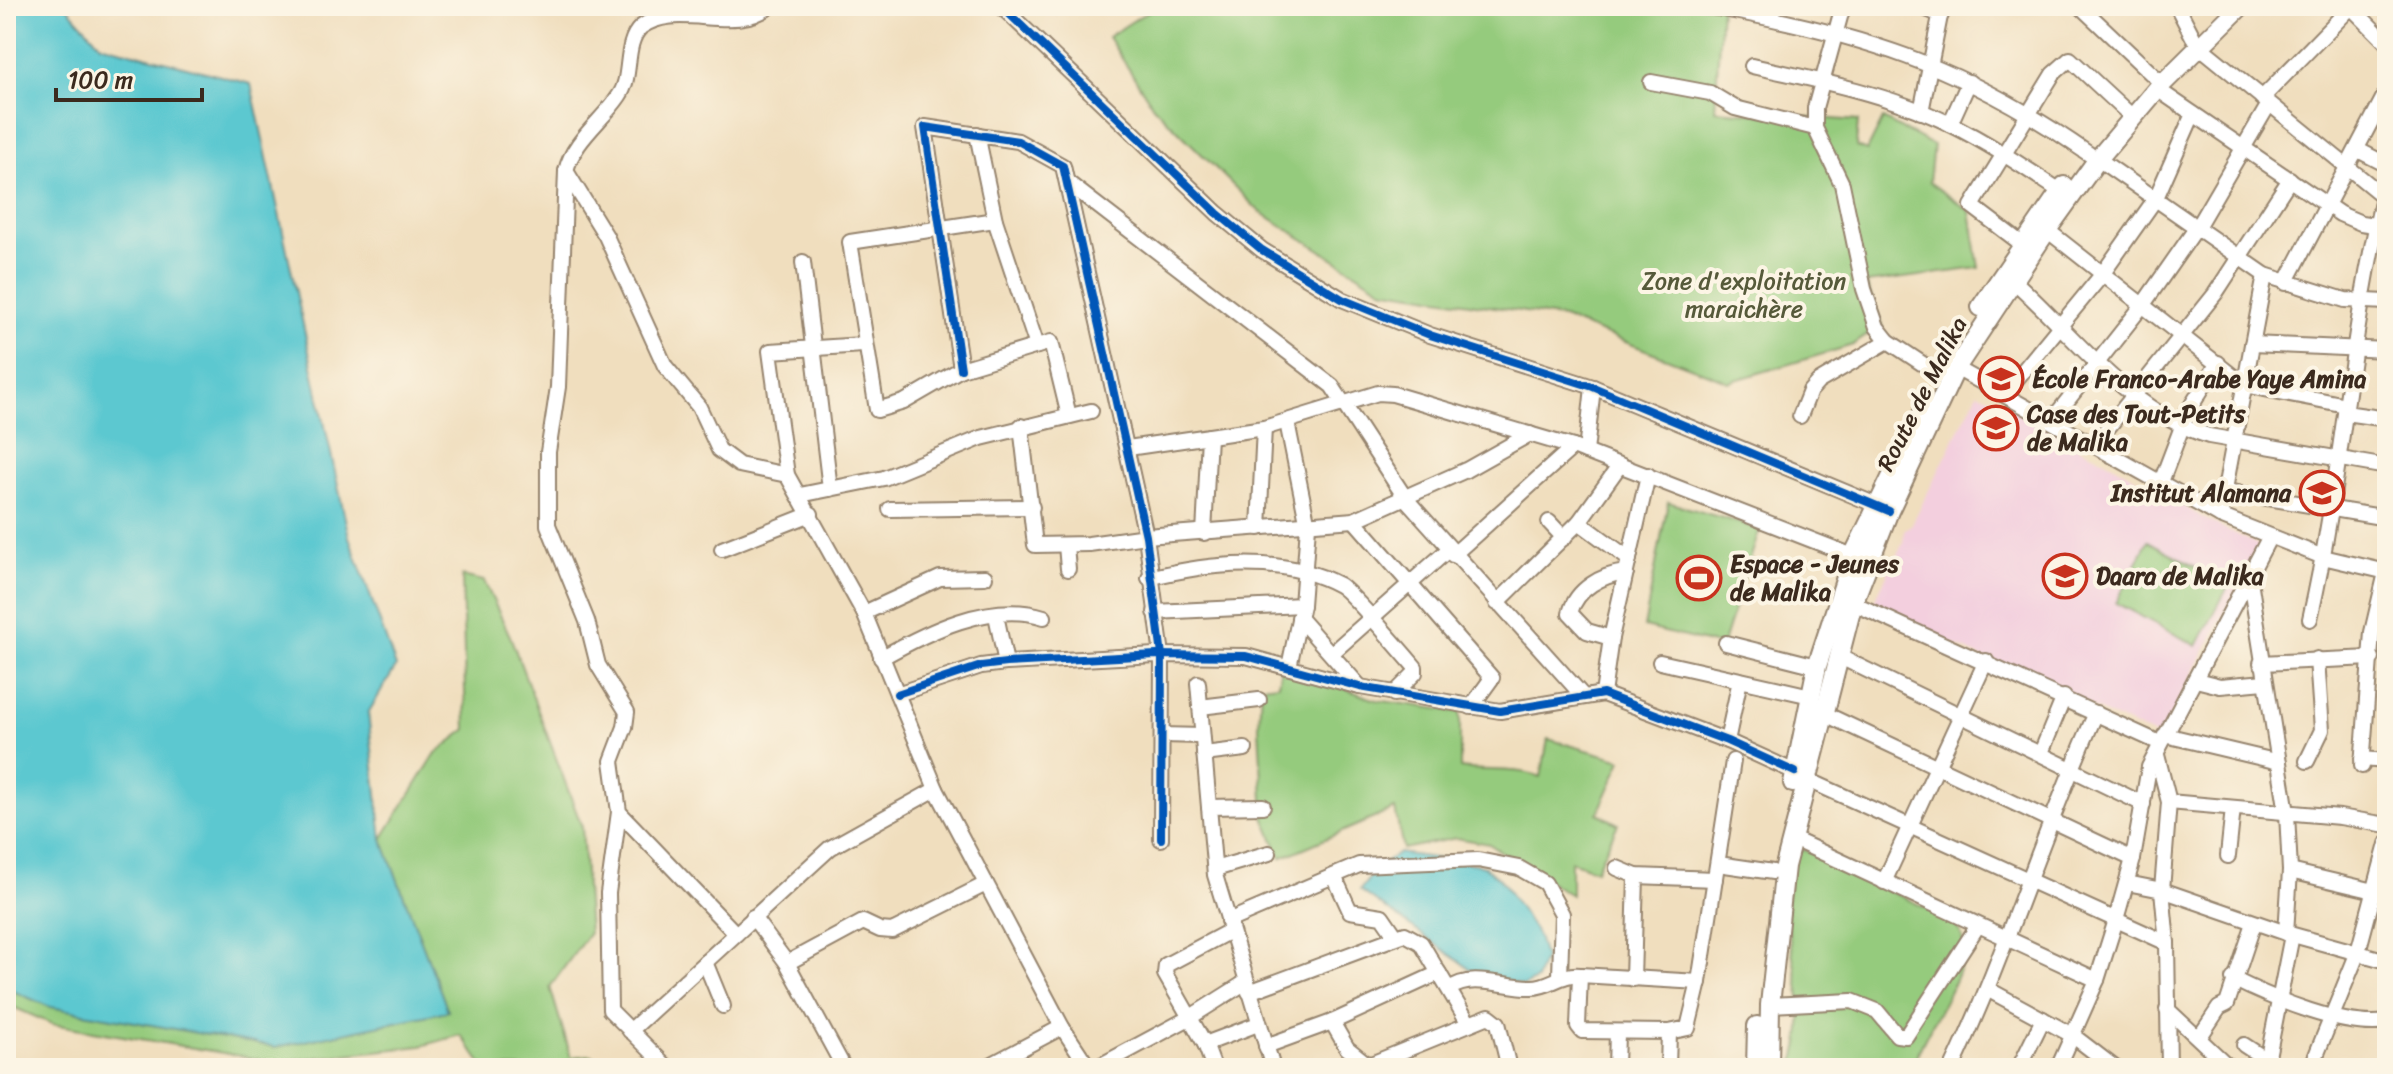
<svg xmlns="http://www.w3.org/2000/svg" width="2393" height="1074" font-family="Sriracha,sans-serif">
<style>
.built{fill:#f3cfde}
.green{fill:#95cb7d;stroke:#687a4e;stroke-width:2}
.water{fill:#5bc8d0;stroke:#4b7977;stroke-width:2}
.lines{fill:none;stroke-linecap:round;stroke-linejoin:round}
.minor-casing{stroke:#96846e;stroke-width:18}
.major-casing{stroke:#96846e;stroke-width:22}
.minor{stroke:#fff;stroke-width:14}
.major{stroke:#fff;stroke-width:18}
.cycleway-casing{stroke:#fcf5e5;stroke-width:13}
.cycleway{stroke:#0057b8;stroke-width:8}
.labels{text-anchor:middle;stroke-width:8;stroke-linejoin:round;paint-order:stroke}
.park-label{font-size:24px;fill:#565a3a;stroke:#fcf5e5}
.poi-label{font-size:24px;font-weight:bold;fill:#3b2a1e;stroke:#fcf5e5;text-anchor:start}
.street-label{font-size:24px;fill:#3b2a1e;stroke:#fcf5e5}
</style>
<rect width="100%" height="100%" fill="#fcf5e5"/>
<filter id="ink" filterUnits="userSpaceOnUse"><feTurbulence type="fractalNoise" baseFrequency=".0125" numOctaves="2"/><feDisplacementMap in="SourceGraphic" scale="16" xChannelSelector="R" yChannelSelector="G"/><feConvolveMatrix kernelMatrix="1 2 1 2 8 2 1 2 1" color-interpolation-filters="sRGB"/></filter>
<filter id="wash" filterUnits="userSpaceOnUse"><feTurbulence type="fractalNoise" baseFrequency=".006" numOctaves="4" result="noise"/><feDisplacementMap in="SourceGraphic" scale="32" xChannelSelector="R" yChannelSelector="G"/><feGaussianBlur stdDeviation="1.8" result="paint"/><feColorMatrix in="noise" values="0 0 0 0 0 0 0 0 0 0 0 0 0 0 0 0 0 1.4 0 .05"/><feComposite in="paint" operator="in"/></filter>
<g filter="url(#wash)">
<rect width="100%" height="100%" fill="#f0debe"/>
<!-- built -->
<polygon class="built" points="1978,392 2036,419 2079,448 2105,460 2207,520 2260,546 2159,738 1871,607 1903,543 1904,530 1912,524"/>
<!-- green -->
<g class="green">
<polygon points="1156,6 1721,6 1715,110 1858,121 1856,147 1867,151 1883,119 1933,145 1929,182 1970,211 1979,268 1866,283 1882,325 1853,345 1729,382 1563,318 1382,289 1259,211 1153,106 1108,37"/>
<polygon points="1668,502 1760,529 1722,646 1644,627"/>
<polygon points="2148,541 2229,585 2197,646 2116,603"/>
<polygon points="462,576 484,581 510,636 582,827 589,933 550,987 571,1057 591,1055 610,1068 485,1068 461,1035 421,1046 276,1062 52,1024 6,1004 6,988 51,1007 276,1047 448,1011 382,839 436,753 466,730"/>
<path d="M1281,666L1376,700L1460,712V768C1488,772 1515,767 1541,777L1548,739L1622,760L1598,813L1618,824L1596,870L1571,861V895L1489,844L1456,838L1403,849L1395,809L1281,858L1264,817L1259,727L1261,686L1278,684Z"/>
<path d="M1798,847L1949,919C1955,925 1961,931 1963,939C1971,971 1921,1033 1913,1068H1792C1814,1012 1791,971 1787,915C1785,892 1792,869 1798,847Z"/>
</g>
<!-- water -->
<g class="water">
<polygon points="6,6 66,6 100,44 251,84 349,537 396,667 368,713 382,839 448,1011 276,1047 50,1007 6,988"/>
<polygon points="1399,853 1482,865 1500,879 1538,936 1544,958 1536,980 1524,986 1473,971 1360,890 1379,866"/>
</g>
</g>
<g filter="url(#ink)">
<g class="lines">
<!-- minor casing -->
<g class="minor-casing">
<g id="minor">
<path d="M770,6C733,35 677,0 641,27C623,44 633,77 619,96C602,121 573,141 566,171L606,236L665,366L699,407L719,450L739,465L787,475"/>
<polyline points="1001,6 1217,213 1262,250 1342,299 1430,335 1593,387 1886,509"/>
<path d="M1706,6C1856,32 1963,65 2089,154"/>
<polyline points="1843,6 1815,108 1815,128 1842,184 1864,289 1877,327 1888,341 1941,376"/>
<polyline points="1919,6 1941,15"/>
<polyline points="2080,6 2155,77"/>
<polyline points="2177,6 2193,37"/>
<polyline points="2350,6 2387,43"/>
<polyline points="2199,46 2383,196"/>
<path d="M1752,66C1818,80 1887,94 1948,123C1987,142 2024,167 2060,191"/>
<polyline points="1651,82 1710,93 1735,108 1815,128"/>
<polyline points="2157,89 2340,214 2361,223 2387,227"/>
<polyline points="2262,98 2351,7"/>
<polyline points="1921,112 1942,6"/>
<polyline points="1950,124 1969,82"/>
<polyline points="977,134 995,220 1037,346"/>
<polyline points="2358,150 2387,165"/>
<polyline points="2098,159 2265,275 2345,300 2387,302"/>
<polyline points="566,171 558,387 548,452 548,525 587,621 598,665 627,712 625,727 612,761 619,812 736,934"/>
<polyline points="1067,182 1332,386 1406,499 1582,695"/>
<polyline points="995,220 850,242 877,410 904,402 961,369 1051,342 1069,416"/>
<polyline points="2047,230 2244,385 2346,405"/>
<polyline points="2022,244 1972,206 2053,74 2070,59 2126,111"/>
<polyline points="803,262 830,489"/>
<path d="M2014,281C2074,335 2130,413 2209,436L2387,467"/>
<polyline points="2286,283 2387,91"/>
<polyline points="2252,344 2387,350"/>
<polyline points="863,345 770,351 787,475 864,613 936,789 1062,1027 1089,1068"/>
<polyline points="1956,368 2220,516 2323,557 2387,572"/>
<polyline points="961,369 925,127 1018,141 1063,166 1146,536 1162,655 1161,839"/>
<polyline points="2005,393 2101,276 2156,198 2193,114"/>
<polyline points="2345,413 2387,419"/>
<polyline points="1800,416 1810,391 1818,382 1888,341"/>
<polyline points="2052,420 2142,306 2197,227 2269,104"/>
<polyline points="1287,422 1308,526 1302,605 1289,667"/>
<polyline points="1021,426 1035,545 1089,544 1146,536 1354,520 1466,470 1530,434"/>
<polyline points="2095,444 2215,294 2290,179"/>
<polyline points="1128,448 1264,428 1378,393 1393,394 1573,447 1853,556"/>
<polyline points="1586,452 1593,387"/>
<polyline points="2161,482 2188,411 2218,363"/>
<polyline points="2225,491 2387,518"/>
<polyline points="800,495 884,478 981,438 1091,411"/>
<polyline points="890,509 1032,507"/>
<polyline points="2220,516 2265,275"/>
<polyline points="1354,520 1492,678 1471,707"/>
<polyline points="1549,522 1564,538"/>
<polyline points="1579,522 1629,559"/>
<polyline points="1259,528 1264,428"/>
<polyline points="1204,533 1209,436"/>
<polyline points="1066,545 1068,569"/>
<polyline points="722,549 811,514"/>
<polyline points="1453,555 1573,447"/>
<path d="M1149,578C1208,563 1283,555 1339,585C1350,591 1403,653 1415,667V673L1394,694"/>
<polyline points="2250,580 2287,813 2290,871 2286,933"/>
<polyline points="1497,603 1579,522 1620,465"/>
<polyline points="1853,603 2160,743"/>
<polyline points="1155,612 1302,605"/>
<polyline points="864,613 940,578 985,577"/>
<polyline points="996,615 1006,663"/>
<polyline points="1299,618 1360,687"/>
<path d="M2310,619C2343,474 2350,325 2387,181"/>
<path d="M1611,638L1587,631L1570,613C1577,588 1602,575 1626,572"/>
<polyline points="1726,643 1817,666"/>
<polyline points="1333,652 1448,550"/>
<polyline points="1838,656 2143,804"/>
<path d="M881,658C927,632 990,600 1044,617"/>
<polyline points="1660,662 1811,696"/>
<polyline points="2261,663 2372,658"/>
<polyline points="2196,680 2220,686 2265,682"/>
<polyline points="1198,683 1215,875 1273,1068"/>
<polyline points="897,694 981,666 1006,663 1156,655 1246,656 1360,687 1500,711 1603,694 1727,741 1795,772"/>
<polyline points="1603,694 1611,638 1648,475"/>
<polyline points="1200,707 1259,700"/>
<polyline points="1823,713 2133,859"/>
<polyline points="1162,735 1202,736"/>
<polyline points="2165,735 2279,762"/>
<polyline points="1727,741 1740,680"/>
<polyline points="2041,753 2064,697"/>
<polyline points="1204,754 1245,749"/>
<polyline points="2362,759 2387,761"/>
<polyline points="2307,761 2322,730 2317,659"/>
<polyline points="2362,766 2372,632 2387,568"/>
<polyline points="1806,779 2167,943"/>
<polyline points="2169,802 2340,817 2387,825"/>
<polyline points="1209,807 1263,806"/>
<polyline points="619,812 608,893 610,1010 668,1068"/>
<polyline points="1791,838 2097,980"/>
<polyline points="2228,856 2233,808"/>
<polyline points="1718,864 1773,872"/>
<polyline points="1617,868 1636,876 1715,879"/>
<polyline points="1215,869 1269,853"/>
<polyline points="2290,871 2387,894"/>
<polyline points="1334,876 1350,911 1382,916 1395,935"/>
<polyline points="1884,882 1986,661"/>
<polyline points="2127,883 2162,890 2169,802 2157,755"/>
<polyline points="753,917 787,963 844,1068"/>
<polyline points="1228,921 1359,865 1478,860 1519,868 1545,883 1562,914 1560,976"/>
<polyline points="705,962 723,1006"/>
<polyline points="787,963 863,922 880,930 892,931 986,884"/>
<polyline points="1580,975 1699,982"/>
<polyline points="1633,979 1636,876"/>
<path d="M2233,979C2273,999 2345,1029 2387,1022"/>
<path d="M1450,989C1470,972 1508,988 1532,987C1550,987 1561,973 1580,975L1578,1026L1582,1031L1669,1032L1688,1028L1699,982L1733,761"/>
<polyline points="1989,990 2072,1035 2115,1068"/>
<polyline points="1249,992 1405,934 1421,943 1468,1022"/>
<polyline points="1770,1005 1852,1001 1877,1011 1897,1035 1906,1036 1977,927"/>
<polyline points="2167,1009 2230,1068"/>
<polyline points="1332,1022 1347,1048 1367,1064"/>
<polyline points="630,1031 830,848 936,789"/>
<polyline points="2199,1038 2219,1008 2227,1004 2254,923"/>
<polyline points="1205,1044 1258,1024"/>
<polyline points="2244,1045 2279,1068"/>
<polyline points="1266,1046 1332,1022 1439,973"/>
<polyline points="2267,1062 2292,935"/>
<polyline points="985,1068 1062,1027"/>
<polyline points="1096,1068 1189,1018 1246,982"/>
<polyline points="1214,1068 1205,1044 1165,974 1166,965 1230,931"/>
<polyline points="1361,1068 1489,1016 1498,1023 1509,1068"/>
<polyline points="1616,1068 1617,1032"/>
<polyline points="1668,1068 1669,1032"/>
<path d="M1952,1068C2007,952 2043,830 2096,713"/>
<polyline points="2019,1068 2043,1019"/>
<polyline points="2058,1068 2097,980 2115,923 2133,859 2149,767 2269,538"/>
<polyline points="2169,1068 2167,943 2162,890 2286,933 2387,961"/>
<polyline points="2311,1068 2358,952 2387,844"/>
<polyline points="2385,1068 2387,1064"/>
</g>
</g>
<!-- major casing -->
<g class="major-casing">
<g id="major">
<polyline points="1981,307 2064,186"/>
<polyline points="1793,783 1817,666 1853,556 1926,406"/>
<polyline points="1756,1068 1757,1026"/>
<polyline points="1769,1068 1770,1005 1785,866 1853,603 1889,511 1956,368 2047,230 2098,159 2157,89 2241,6"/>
</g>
</g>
<!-- minor -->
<use href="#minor" class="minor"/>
<!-- major -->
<use href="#major" class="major"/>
<!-- cycleway casing -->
<g class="cycleway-casing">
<g id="cycleway">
<polyline points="1001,6 1217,213 1262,250 1342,299 1430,335 1593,387 1889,511"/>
<polyline points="961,369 925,127 1018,141 1063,166 1146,536 1162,655 1161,839"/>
<polyline points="897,694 981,666 1006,663 1156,655 1246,656 1360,687 1500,711 1603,694 1727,741 1795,772"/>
</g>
</g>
<!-- cycleway -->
<use href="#cycleway" class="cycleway"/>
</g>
</g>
<!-- icons -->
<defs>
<g id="school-ring" transform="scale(2.3)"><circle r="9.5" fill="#fcf5e5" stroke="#c8321e" stroke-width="1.5"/><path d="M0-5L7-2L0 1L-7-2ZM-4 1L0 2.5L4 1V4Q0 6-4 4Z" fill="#c8321e"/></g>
<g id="stadium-ring" transform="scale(2.3)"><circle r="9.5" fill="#fcf5e5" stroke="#c8321e" stroke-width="1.5"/><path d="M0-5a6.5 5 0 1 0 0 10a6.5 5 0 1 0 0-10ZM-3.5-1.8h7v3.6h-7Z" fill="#c8321e"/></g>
</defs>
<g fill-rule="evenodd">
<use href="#school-ring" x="2001" y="379"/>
<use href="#school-ring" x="1996" y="428"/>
<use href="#school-ring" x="2322" y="493"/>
<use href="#school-ring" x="2065" y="576"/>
<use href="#stadium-ring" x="1699" y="578"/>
</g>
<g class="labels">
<!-- park labels -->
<g class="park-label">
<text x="1744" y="289">Zone d'exploitation<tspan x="1744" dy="28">maraichère</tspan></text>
</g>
<!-- poi labels -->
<g class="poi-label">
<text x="2032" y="387">École Franco-Arabe Yaye Amina</text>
<text x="2027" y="422">Case des Tout-Petits<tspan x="2027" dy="28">de Malika</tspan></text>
<text x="2291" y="501" text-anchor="end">Institut Alamana</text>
<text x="1730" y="572">Espace - Jeunes<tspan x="1730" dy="28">de Malika</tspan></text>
<text x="2096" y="584">Daara de Malika</text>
</g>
<!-- street labels -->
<g class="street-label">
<text transform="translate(1922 394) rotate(-63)" y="8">Route de Malika</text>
</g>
</g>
<!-- margin -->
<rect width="2393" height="1074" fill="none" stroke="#fcf5e5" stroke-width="32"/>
<!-- scale -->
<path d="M56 88v12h146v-12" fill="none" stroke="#3b2a1e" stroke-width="4"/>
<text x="68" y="88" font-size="24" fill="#3b2a1e" stroke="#fcf5e5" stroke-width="6" paint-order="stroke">100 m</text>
</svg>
